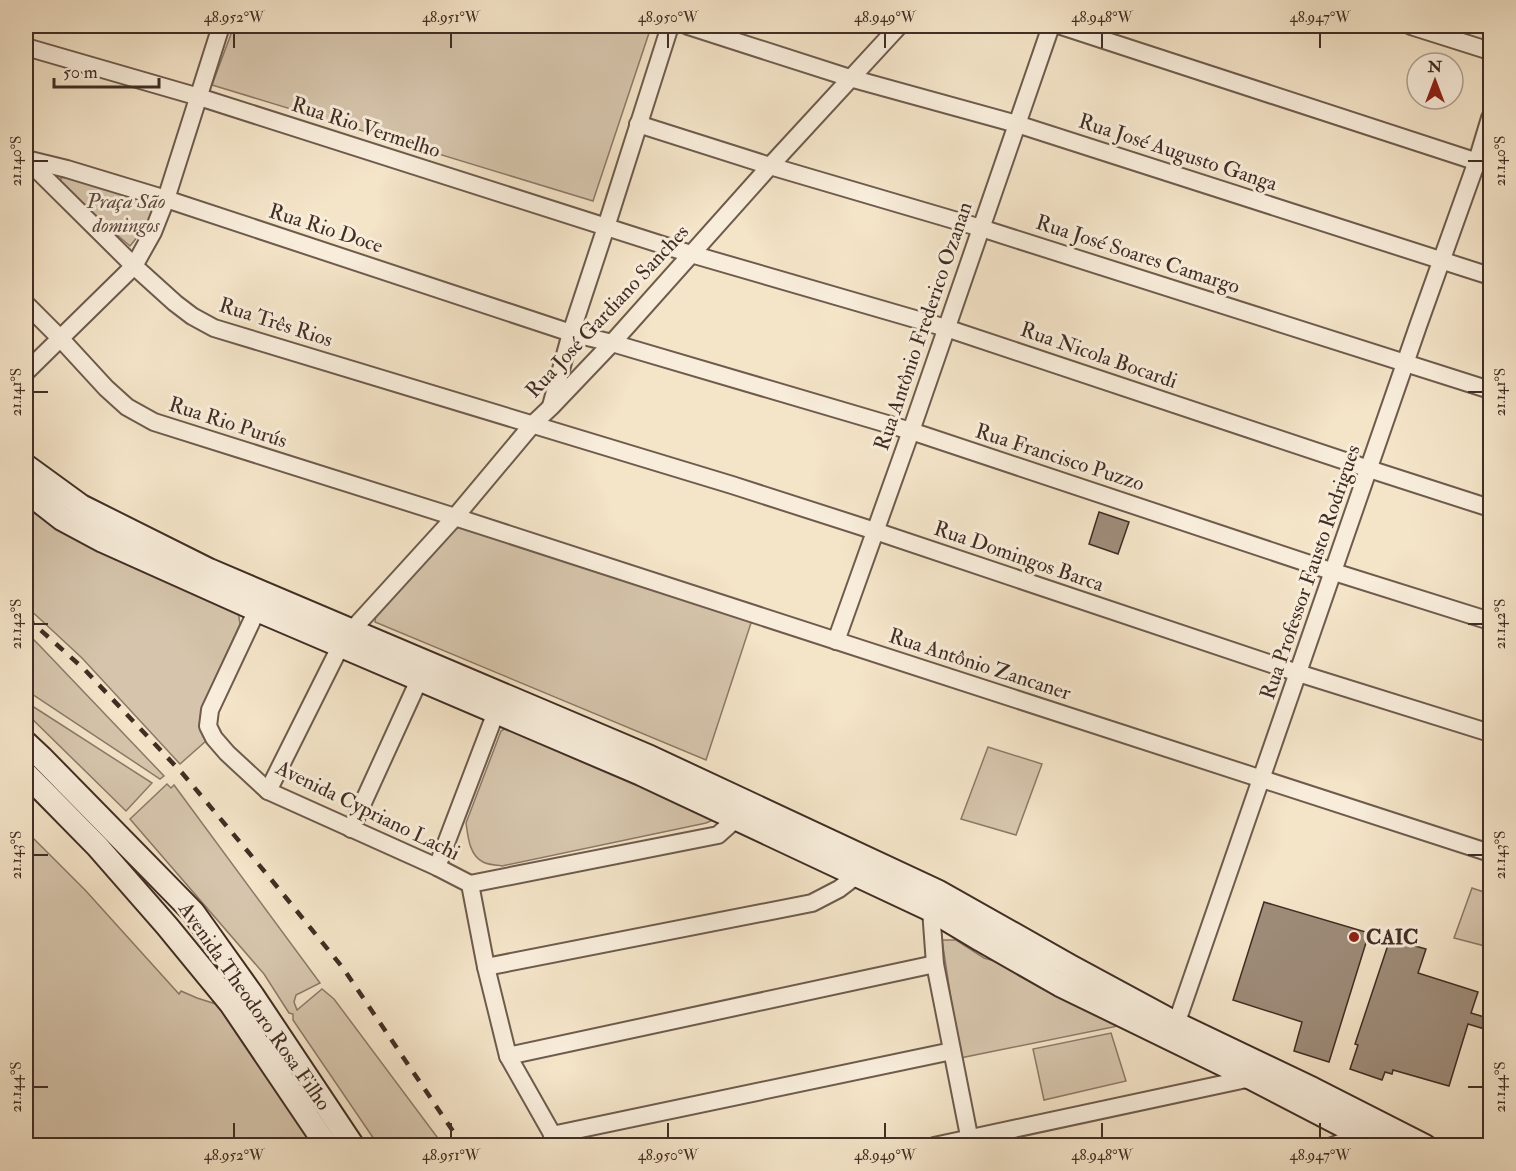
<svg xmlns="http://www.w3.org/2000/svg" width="1516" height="1171" font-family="'IM FELL Double Pica',serif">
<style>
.green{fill:#d6c5ac;stroke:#8c7968;stroke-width:1.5}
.building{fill:#9e8c79;stroke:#412d24;stroke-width:1.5}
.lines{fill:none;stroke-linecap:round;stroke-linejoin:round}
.street-casing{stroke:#6e5b4d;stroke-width:20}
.secondary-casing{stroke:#412d24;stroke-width:26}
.street{stroke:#f8eddb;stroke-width:16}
.secondary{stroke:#f8eddb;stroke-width:22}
.rail{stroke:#412d24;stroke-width:4.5;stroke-dasharray:10 10;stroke-linecap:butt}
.ticks{fill:none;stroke:#412d24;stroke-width:2}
.poi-dot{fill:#8f2418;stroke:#f8eddb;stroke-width:2}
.labels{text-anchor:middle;stroke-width:6;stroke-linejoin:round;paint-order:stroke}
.street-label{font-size:21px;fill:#412d24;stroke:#f8eddb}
.park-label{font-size:21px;font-style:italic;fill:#5f4b3f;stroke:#f8eddb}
.poi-label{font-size:21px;font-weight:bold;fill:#412d24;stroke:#f8eddb;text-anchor:start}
.neatline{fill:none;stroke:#412d24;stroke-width:2}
.ticks-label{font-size:15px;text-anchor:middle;fill:#412d24}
</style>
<rect width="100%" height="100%" fill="#f4e4c8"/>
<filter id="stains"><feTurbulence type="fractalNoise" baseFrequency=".00333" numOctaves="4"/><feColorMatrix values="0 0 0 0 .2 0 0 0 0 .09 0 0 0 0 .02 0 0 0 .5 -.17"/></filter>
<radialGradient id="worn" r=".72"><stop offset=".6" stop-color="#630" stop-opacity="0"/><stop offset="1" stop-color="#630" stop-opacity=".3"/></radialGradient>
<!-- green -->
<g class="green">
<polygon points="234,26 637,26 650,30 593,201 212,85"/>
<polygon points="69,173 158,198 148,224 130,246 60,186 61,178"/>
<polygon points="26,499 238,611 240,624 211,687 200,717 202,729 207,740 180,764 82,658 26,606"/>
<polygon points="456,527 752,620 706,760 375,622 376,613"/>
<polygon points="26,632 40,646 164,776 160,779 26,690"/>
<polygon points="26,702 152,783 126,811 26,713"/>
<path d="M509,726L520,729L713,820L706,823L502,866C496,865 488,865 483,862C469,855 468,836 466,823L501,731Z"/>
<polygon points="988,747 1042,764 1016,835 961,819"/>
<polygon points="167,784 171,788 174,785 320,983 296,995 294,1002 297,1010 322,989 334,999 443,1145 378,1145 293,1020 293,1014 289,1013 264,974 130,819"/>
<polygon points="26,831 86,891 179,994 181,991 197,998 219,1005 321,1145 26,1145"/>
<polygon points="1472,888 1490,894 1490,932 1485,946 1454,938"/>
<polygon points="942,940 956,940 984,958 1016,967 1118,1026 960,1058"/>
<polygon points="1111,1033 1126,1081 1044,1100 1033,1049"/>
</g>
<!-- building -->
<g class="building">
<polygon points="1099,512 1129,522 1118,554 1089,544"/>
<polygon points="1264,902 1369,933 1329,1062 1294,1051 1302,1022 1233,1000"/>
<polygon points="1390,939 1426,949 1418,973 1478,992 1471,1013 1491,1019 1491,1031 1468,1024 1449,1086 1393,1070 1392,1074 1385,1072 1382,1080 1350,1069 1358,1045 1355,1044"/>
</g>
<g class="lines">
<!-- street casing -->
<g class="street-casing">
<g id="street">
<polyline points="688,26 850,78 1017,124 1490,276"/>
<polyline points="1061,26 1490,166"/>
<polyline points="1411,26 1490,51"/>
<polyline points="26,47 199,97 691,254 946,328 1369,469 1490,508"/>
<polyline points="638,124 770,166 981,228 1490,390"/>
<polyline points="26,159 134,266 175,303 192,316 214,328 732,485 875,531 1298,673 1490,733"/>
<polyline points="26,159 67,169 166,199 571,333 612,343 911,431 1334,572 1490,621"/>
<polyline points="26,304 60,338 106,388 127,407 154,422 455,517 1490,853"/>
<polyline points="26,372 134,266 153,232 166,199 221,26"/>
<polyline points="551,406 571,333 606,227 670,26"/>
<polyline points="257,610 210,710 208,726 214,738 227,753 268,791 437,867 470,884 486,967 508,1056 559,1146"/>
<polyline points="836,641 911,431 1051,26"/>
<polyline points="268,791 341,645 352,630 455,517 532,425 551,407 612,343 770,166 899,26"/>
<polyline points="351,829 419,680"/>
<polyline points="437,867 496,712"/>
<polyline points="470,884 718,835 737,818"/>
<polyline points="933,903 931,910 935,964 971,1146"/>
<polyline points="486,967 812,903 839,889 856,876"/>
<polyline points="1173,1033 1418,326 1477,161 1490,118"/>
<polyline points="508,1056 935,964"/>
<polyline points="552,1135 952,1051"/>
<polyline points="934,1146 1251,1078"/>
<polyline points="1332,1146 1361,1135"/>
</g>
</g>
<!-- secondary casing -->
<g class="secondary-casing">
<g id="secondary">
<polyline points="26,466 81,506 209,570 650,757 939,892 1070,966 1177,1024 1313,1089 1425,1146"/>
<polyline points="26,491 62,519 103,541 257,610 641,774 931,910 981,940 1060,985 1251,1078 1382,1146"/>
<polyline points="26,743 42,758 193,912 253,996 353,1146"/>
<polyline points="26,774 40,788 97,846 167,926 231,1004 327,1146"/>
</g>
</g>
<!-- street -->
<use href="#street" class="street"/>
<!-- secondary -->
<use href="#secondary" class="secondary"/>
<!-- rail -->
<polyline class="rail" points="26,617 84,669 183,774 270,878 343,968 463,1146"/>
</g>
<!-- ticks -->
<path class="ticks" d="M234,33V48M451,33V48M668,33V48M885,33V48M1102,33V48M1320,33V48M33,161H48M1468,161H1483M33,392H48M1468,392H1483M33,624H48M1468,624H1483M33,855H48M1468,855H1483M33,1087H48M1468,1087H1483M234,1123V1138M451,1123V1138M668,1123V1138M885,1123V1138M1102,1123V1138M1320,1123V1138"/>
<!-- markers -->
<circle class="poi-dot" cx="1354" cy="937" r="6"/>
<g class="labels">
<!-- street labels -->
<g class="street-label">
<text transform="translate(366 127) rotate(18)" y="7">Rua Rio Vermelho</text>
<text transform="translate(1178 152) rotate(18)" y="7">Rua José Augusto Ganga</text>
<text transform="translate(326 228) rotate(18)" y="7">Rua Rio Doce</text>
<text transform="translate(1138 254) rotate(18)" y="7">Rua José Soares Camargo</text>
<text transform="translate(607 311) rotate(-47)" y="7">Rua José Gardiano Sanches</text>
<text transform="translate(276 322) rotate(18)" y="7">Rua Três Rios</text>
<text transform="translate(923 326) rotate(-71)" y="7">Rua Antônio Frederico Ozanan</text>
<text transform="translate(1099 355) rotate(19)" y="7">Rua Nicola Bocardi</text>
<text transform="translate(228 422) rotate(18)" y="7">Rua Rio Purús</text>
<text transform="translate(1060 457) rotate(18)" y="7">Rua Francisco Puzzo</text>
<text transform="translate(1019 556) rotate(19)" y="7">Rua Domingos Barca</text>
<text transform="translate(1310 572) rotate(-71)" y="7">Rua Professor Fausto Rodrigues</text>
<text transform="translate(980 664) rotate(18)" y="7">Rua Antônio Zancaner</text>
<text transform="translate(368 810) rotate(26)" y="7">Avenida Cypriano Lachi</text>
<text transform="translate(255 1006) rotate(55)" y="7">Avenida Theodoro Rosa Filho</text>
</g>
<!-- park labels -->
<g class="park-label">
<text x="126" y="208">Praça São<tspan x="126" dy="24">domingos</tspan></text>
</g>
<!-- poi labels -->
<g class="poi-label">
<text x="1366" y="944">CAIC</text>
</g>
</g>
<!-- margin -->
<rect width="1516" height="1171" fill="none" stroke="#f4e4c8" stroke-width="66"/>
<!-- north arrow -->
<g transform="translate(1435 81)"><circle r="28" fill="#f8eddb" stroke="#afa092" stroke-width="1.5"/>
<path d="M0-4.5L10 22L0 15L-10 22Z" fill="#8f2418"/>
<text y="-9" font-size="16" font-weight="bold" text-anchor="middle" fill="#412d24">N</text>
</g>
<!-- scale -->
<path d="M54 78v9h105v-9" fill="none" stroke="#412d24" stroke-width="3"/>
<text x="63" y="78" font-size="18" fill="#412d24" stroke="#f8eddb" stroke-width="4.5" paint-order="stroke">50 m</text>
<rect x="33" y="33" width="1450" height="1105" class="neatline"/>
<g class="ticks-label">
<text x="234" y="22">48.952°W</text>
<text x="451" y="22">48.951°W</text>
<text x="668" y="22">48.950°W</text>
<text x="885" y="22">48.949°W</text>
<text x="1102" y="22">48.948°W</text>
<text x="1320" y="22">48.947°W</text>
<text transform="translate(16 161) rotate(-90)" y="5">21.140°S</text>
<text transform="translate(1500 161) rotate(-90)" y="5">21.140°S</text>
<text transform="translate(16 392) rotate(-90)" y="5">21.141°S</text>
<text transform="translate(1500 392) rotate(-90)" y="5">21.141°S</text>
<text transform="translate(16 624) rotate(-90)" y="5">21.142°S</text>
<text transform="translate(1500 624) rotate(-90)" y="5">21.142°S</text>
<text transform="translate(16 855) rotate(-90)" y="5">21.143°S</text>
<text transform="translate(1500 855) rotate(-90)" y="5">21.143°S</text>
<text transform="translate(16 1087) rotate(-90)" y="5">21.144°S</text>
<text transform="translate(1500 1087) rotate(-90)" y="5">21.144°S</text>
<text x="234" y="1160">48.952°W</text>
<text x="451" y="1160">48.951°W</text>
<text x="668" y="1160">48.950°W</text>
<text x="885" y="1160">48.949°W</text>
<text x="1102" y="1160">48.948°W</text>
<text x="1320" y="1160">48.947°W</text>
</g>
<rect width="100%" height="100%" filter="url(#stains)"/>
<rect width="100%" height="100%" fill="url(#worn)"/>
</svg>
